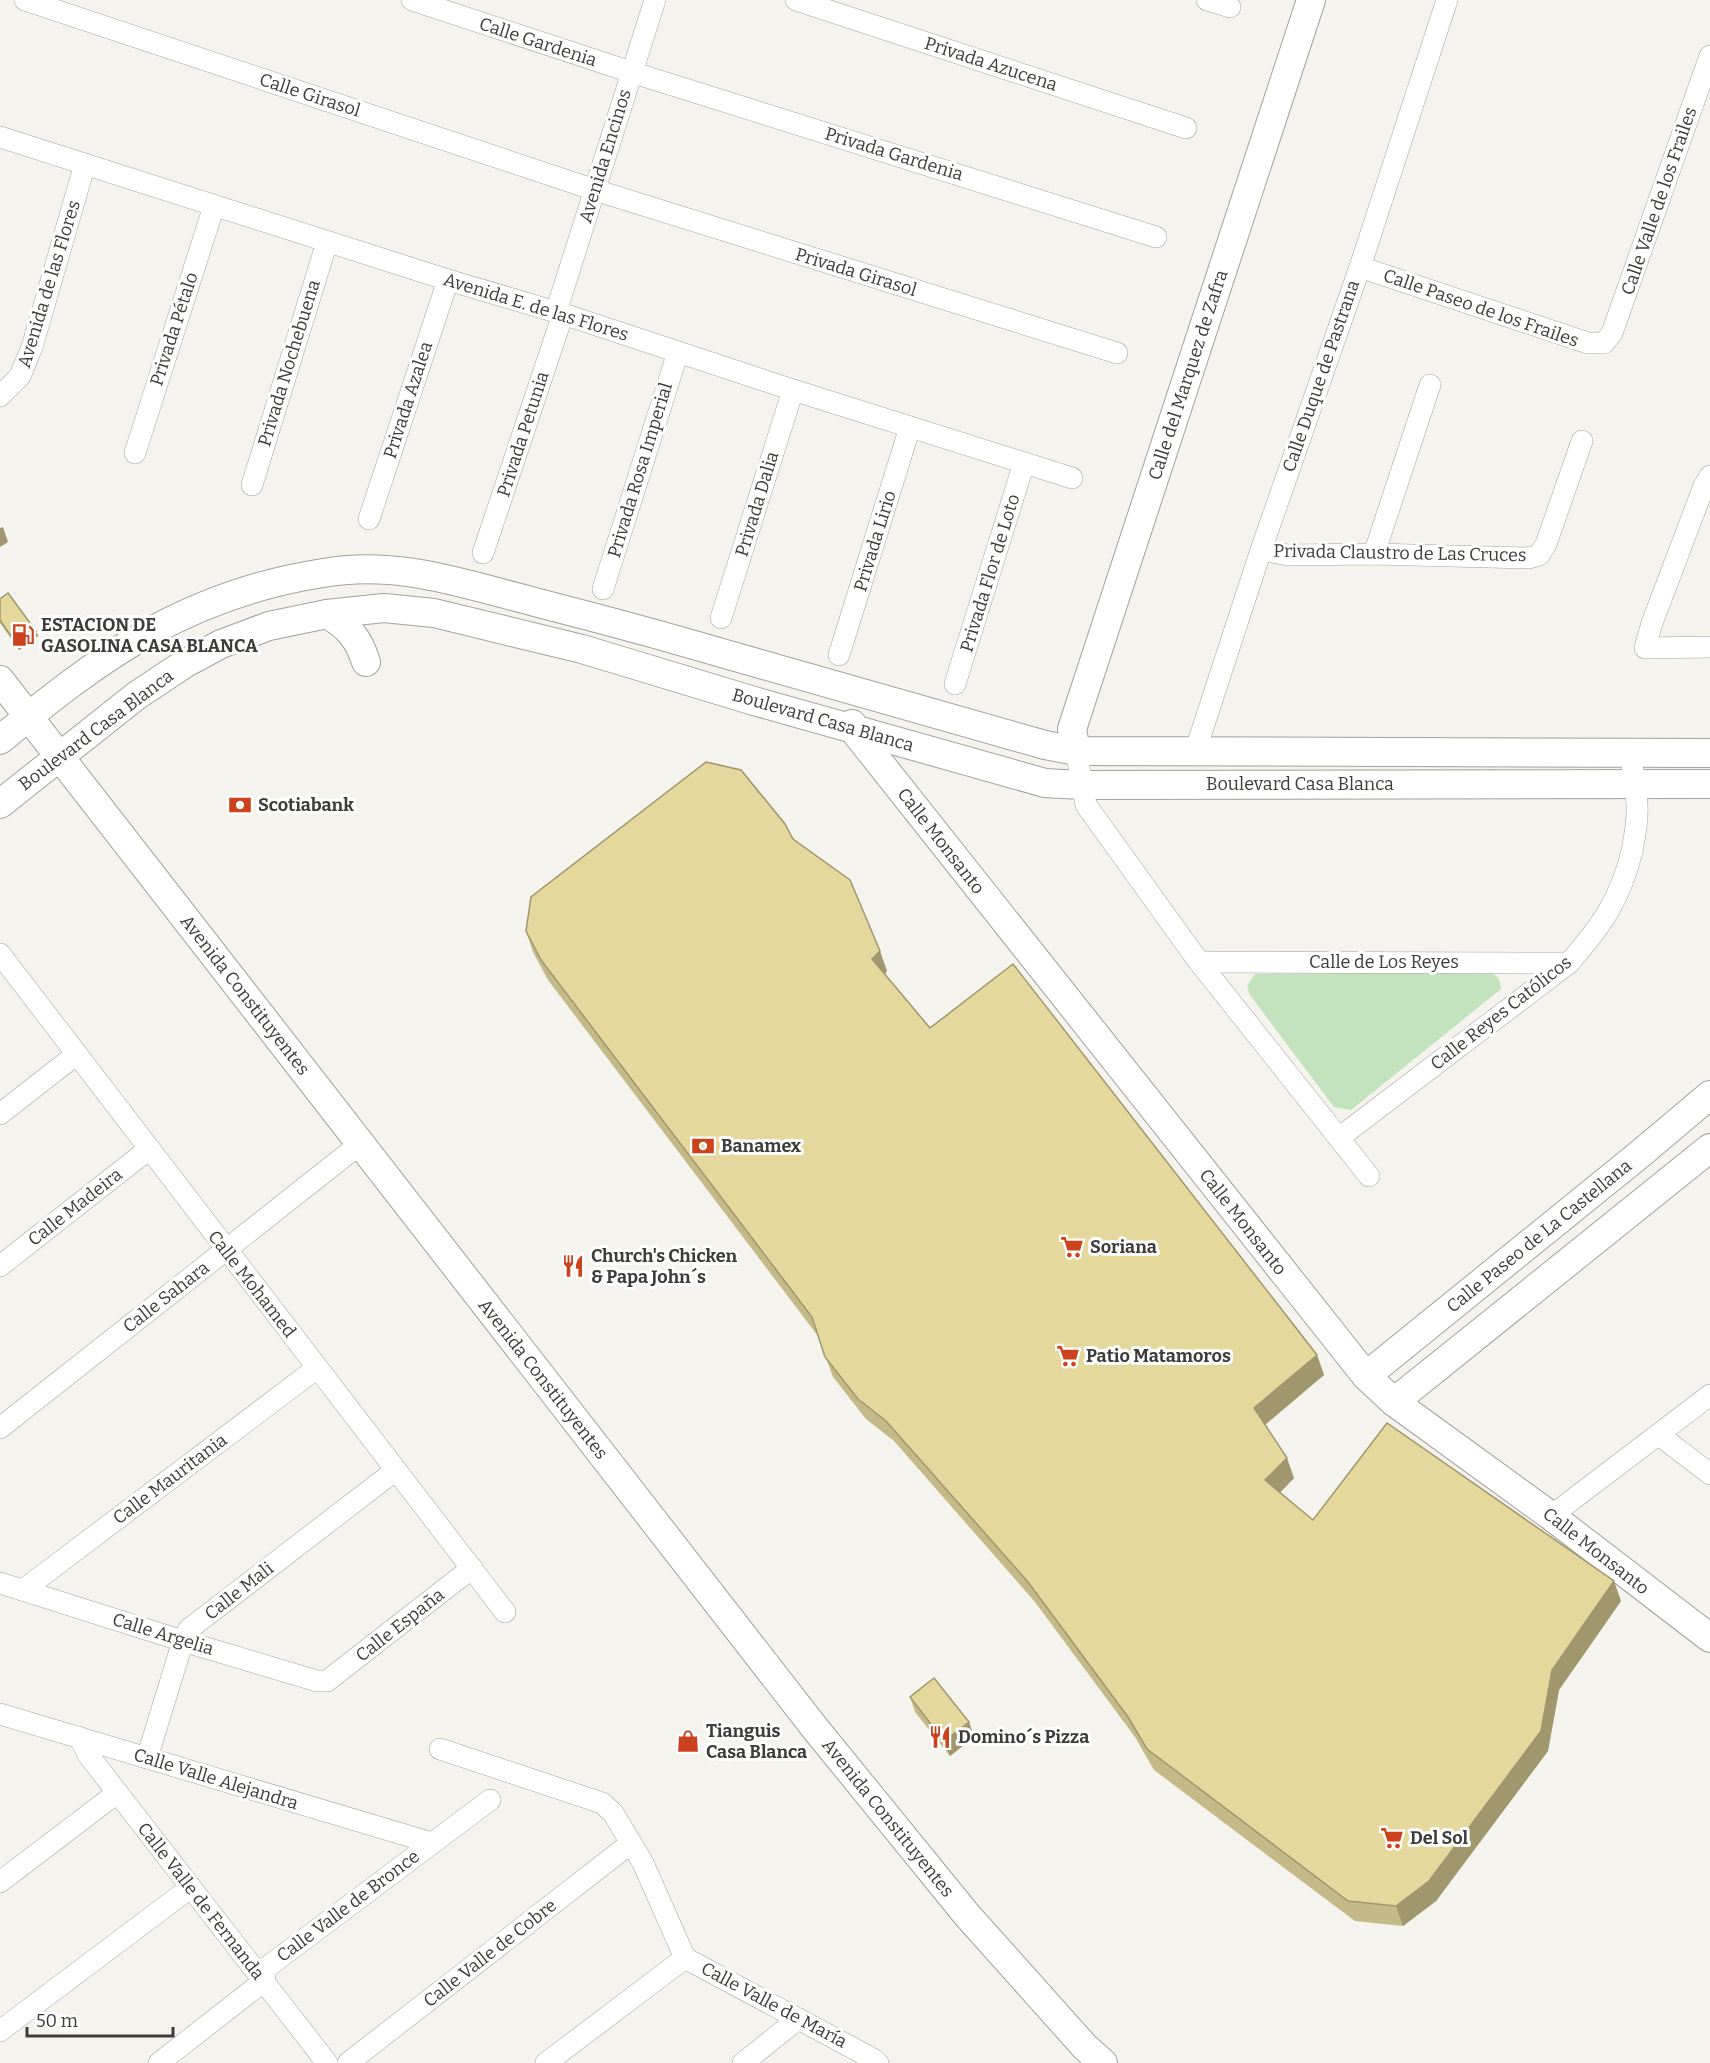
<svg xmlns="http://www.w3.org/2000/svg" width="1710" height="2063" font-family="Bitter,serif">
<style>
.green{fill:#c2e3bd}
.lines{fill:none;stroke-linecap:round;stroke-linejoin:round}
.street-casing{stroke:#a3a29c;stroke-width:22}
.secondary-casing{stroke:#a3a29c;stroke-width:30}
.street{stroke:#fff;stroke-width:21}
.secondary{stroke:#fff;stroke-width:28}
.wall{fill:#c4ba87}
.shaded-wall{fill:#a0976e}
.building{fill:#e4d89d;stroke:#a0976e;stroke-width:1.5}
.labels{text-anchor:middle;stroke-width:6;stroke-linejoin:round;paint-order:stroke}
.street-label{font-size:18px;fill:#3d3c3a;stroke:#fff}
.poi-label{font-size:18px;font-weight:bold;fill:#3d3c3a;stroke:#fff;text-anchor:start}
</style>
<rect width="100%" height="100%" fill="#f5f3ed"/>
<!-- green -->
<path class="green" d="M1481,972C1495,974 1500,974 1501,989L1351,1110L1334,1107L1250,995L1247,986L1255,974Z"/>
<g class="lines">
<!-- street casing -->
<g class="street-casing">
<g id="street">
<polyline points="25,0 595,190 1117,353"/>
<polyline points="412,0 631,72 1156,237"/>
<polyline points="796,0 1186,128"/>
<polyline points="1207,0 1230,7"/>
<polyline points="0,137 448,280 563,314 793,390 1072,478"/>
<polyline points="1360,267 1588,343 1604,343 1612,333 1710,56"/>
<polyline points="556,312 655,0"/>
<polyline points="0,396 20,376 32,347 85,164"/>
<polyline points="135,453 214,206"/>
<polyline points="1710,476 1704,486 1652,623 1645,648 1710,647"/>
<polyline points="252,485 327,242"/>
<polyline points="369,519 448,280"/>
<polyline points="1261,550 1288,555 1374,554 1529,558 1539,555 1546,544 1582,441"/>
<polyline points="483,553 563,314"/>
<polyline points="1374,554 1430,385"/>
<polyline points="603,589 678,352"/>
<polyline points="721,618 793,390"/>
<polyline points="839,655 910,427"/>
<polyline points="955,684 1024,463"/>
<polyline points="1076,751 1086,805 1199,962 1369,1176"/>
<polyline points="1195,752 1261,550 1360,267 1447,0"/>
<polyline points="0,954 505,1612"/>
<polyline points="1199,962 1569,963"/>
<polyline points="0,1114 77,1054"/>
<path d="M1340,1137L1569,963C1602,925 1620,900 1632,851C1635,835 1638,820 1637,804C1636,787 1632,770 1631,753"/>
<polyline points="0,1266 149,1149"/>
<polyline points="0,1428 360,1144"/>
<polyline points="1659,1435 1710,1474"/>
<polyline points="1551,1516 1710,1395"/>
<polyline points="0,1583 183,1641 317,1681 327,1681 472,1568"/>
<polyline points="23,1590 317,1368"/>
<polyline points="0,1714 432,1843"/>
<polyline points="79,1737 89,1756 327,2063"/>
<polyline points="440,1749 602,1803 613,1813 643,1863 685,1958 873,2059 878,2063"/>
<polyline points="147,1758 183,1641 189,1629 396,1470"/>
<polyline points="0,1882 117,1793"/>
<polyline points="0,2031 190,1888"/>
<polyline points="159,2063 264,1981 266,1968 490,1800"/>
<polyline points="348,2063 631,1843"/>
<polyline points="546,2063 685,1958"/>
<polyline points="743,2063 798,2019"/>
</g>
</g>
<!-- secondary casing -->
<g class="secondary-casing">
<g id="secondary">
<path d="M327,614C348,626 359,639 366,662"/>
<polyline points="0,680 814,1727 967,1915 1085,2047 1103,2063"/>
<polyline points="852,724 852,728 1366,1376 1394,1402 1551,1516 1710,1638"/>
<path d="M0,740C47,701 97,661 150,632C204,602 265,582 323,573C392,561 451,580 516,597C569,611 621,624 673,639C797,675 922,709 1045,745L1076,751L1710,753"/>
<polyline points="1076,751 1072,729 1311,0"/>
<polyline points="0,804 136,696 184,664 221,644 269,626 327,614 384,608 434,613 582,649 754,701 1045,783 1082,785 1710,784"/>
<polyline points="1366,1376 1640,1154 1710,1095"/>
<polyline points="1394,1402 1710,1148"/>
</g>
</g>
<!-- street -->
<use href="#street" class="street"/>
<!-- secondary -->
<use href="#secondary" class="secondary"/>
</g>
<!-- wall -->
<g class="wall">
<polygon points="0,599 38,636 19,650 0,623"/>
<polygon points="793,839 887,971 885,974 930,1028 1317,1355 1324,1375 1265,1425 1294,1478 1280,1492 1313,1520 1621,1601 1559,1690 1548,1751 1436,1901 1403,1926 1355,1921 1154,1770 1135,1737 1035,1602 894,1441 866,1419 833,1377 818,1336 548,980 533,952 526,931"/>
<polygon points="910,1697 969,1722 974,1737 950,1756 915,1712"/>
</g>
<!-- shaded-wall -->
<g class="shaded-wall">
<polygon points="3,527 8,542 0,547 0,528"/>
<polygon points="36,631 38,636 19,650 17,645"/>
<polygon points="880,951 887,971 880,979 872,959"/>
<polygon points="1317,1355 1324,1375 1261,1428 1254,1408"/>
<polygon points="1287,1458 1294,1478 1273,1500 1265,1480"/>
<polygon points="1614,1581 1621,1601 1559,1690 1548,1751 1436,1901 1403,1926 1396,1906 1552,1670"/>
<polygon points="969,1722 974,1737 950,1756 944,1741"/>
</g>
<!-- building -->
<g class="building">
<polygon points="8,593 36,631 17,645 0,620 0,599"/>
<polygon points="706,762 741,770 785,824 793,839 850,880 880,951 872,959 930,1028 1013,964 1317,1355 1254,1408 1287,1458 1265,1480 1313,1520 1387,1423 1614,1581 1552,1670 1541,1731 1429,1881 1396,1906 1348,1901 1147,1749 1128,1717 1028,1582 886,1421 858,1399 825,1357 812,1317 541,960 526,931 531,897"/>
<polygon points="934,1678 969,1722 944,1741 910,1697"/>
</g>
<!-- icons -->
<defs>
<g id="fuel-bare" transform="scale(1.8)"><path d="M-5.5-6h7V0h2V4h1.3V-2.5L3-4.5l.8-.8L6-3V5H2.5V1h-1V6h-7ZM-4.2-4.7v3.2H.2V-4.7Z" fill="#cb421d" stroke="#fff" stroke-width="2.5" paint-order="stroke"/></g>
<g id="bank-bare" transform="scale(1.8)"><path d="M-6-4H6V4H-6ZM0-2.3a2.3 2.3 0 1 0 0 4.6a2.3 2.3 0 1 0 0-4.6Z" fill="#cb421d" stroke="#fff" stroke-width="2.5" paint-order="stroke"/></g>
<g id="supermarket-bare" transform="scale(1.8)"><path d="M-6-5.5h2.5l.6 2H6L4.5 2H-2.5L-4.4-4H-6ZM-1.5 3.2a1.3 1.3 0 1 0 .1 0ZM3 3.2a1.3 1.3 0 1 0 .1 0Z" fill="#cb421d" stroke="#fff" stroke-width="2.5" paint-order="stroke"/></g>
<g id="restaurant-bare" transform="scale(1.8)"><path d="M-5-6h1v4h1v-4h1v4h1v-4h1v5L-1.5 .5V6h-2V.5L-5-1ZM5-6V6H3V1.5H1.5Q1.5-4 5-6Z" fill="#cb421d" stroke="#fff" stroke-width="2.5" paint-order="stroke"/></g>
<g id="shop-bare" transform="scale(1.8)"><path d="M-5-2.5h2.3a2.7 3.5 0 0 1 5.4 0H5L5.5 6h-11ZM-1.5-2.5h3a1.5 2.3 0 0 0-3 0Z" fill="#cb421d" stroke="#fff" stroke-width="2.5" paint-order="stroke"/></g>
</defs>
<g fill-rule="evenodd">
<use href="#fuel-bare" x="23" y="635"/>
<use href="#bank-bare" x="240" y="805"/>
<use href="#bank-bare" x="703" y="1146"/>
<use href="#supermarket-bare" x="1072" y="1247"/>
<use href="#restaurant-bare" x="573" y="1266"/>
<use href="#supermarket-bare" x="1068" y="1356"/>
<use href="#restaurant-bare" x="940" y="1737"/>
<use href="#shop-bare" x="688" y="1741"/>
<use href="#supermarket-bare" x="1392" y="1838"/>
</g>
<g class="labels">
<!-- street labels -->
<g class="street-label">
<text transform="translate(538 42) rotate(18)" y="6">Calle Gardenia</text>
<text transform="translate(991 64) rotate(18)" y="6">Privada Azucena</text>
<text transform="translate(310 95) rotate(18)" y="6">Calle Girasol</text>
<text transform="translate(894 154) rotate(17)" y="6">Privada Gardenia</text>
<text transform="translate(605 156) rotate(-73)" y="6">Avenida Encinos</text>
<text transform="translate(1659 201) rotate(-71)" y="6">Calle Valle de los Frailes</text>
<text transform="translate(856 272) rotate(17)" y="6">Privada Girasol</text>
<text transform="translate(49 284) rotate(-73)" y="6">Avenida de las Flores</text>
<text transform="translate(536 307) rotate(17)" y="6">Avenida E. de las Flores</text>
<text transform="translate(1481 308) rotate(19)" y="6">Calle Paseo de los Frailes</text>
<text transform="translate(174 329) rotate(-72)" y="6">Privada Pétalo</text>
<text transform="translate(289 363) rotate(-73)" y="6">Privada Nochebuena</text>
<text transform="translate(1188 375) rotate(-72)" y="6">Calle del Marquez de Zafra</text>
<text transform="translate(1321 376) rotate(-71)" y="6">Calle Duque de Pastrana</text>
<text transform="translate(408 400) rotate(-72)" y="6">Privada Azalea</text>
<text transform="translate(523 434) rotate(-72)" y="6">Privada Petunia</text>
<text transform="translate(640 470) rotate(-73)" y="6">Privada Rosa Imperial</text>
<text transform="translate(757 504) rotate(-73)" y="6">Privada Dalia</text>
<text transform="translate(875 541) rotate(-73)" y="6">Privada Lirio</text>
<text transform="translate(1400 553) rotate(1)" y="6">Privada Claustro de Las Cruces</text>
<text transform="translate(990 573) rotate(-73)" y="6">Privada Flor de Loto</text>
<text transform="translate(823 720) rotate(16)" y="6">Boulevard Casa Blanca</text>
<text transform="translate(96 730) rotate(-37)" y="6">Boulevard Casa Blanca</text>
<text x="1300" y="790">Boulevard Casa Blanca</text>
<text transform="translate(941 841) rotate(52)" y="6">Calle Monsanto</text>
<text x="1384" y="968">Calle de Los Reyes</text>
<text transform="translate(245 995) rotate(52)" y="6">Avenida Constituyentes</text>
<text transform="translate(1501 1013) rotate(-38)" y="6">Calle Reyes Católicos</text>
<text transform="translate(75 1207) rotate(-38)" y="6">Calle Madeira</text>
<text transform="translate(1243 1222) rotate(52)" y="6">Calle Monsanto</text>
<text transform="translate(1539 1236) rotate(-39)" y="6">Calle Paseo de La Castellana</text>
<text transform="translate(252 1284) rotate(52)" y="6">Calle Mohamed</text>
<text transform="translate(166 1297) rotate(-38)" y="6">Calle Sahara</text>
<text transform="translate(543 1379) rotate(52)" y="6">Avenida Constituyentes</text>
<text transform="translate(170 1479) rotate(-37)" y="6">Calle Mauritania</text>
<text transform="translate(1596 1551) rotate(38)" y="6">Calle Monsanto</text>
<text transform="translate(239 1591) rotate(-38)" y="6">Calle Mali</text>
<text transform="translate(400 1625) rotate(-38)" y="6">Calle España</text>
<text transform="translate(163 1634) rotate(17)" y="6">Calle Argelia</text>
<text transform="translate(216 1779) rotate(17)" y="6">Calle Valle Alejandra</text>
<text transform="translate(888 1818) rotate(51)" y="6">Avenida Constituyentes</text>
<text transform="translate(201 1901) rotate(52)" y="6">Calle Valle de Fernanda</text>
<text transform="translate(348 1906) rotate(-37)" y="6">Calle Valle de Bronce</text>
<text transform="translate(490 1953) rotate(-38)" y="6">Calle Valle de Cobre</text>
<text transform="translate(774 2005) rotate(28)" y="6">Calle Valle de María</text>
</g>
<!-- poi labels -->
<g class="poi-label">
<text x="41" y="631">ESTACION DE<tspan x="41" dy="21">GASOLINA CASA BLANCA</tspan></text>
<text x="258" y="811">Scotiabank</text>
<text x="721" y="1152">Banamex</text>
<text x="1090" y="1253">Soriana</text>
<text x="591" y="1262">Church's Chicken<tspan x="591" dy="21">&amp; Papa John´s</tspan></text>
<text x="1086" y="1362">Patio Matamoros</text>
<text x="706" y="1737">Tianguis<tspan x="706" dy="21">Casa Blanca</tspan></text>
<text x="958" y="1743">Domino´s Pizza</text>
<text x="1410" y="1844">Del Sol</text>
</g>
</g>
<!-- scale -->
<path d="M27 2027v9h146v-9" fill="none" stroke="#3d3c3a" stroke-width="3"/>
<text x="36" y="2027" font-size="18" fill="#3d3c3a" stroke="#ffffff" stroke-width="4.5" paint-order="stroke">50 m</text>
</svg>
